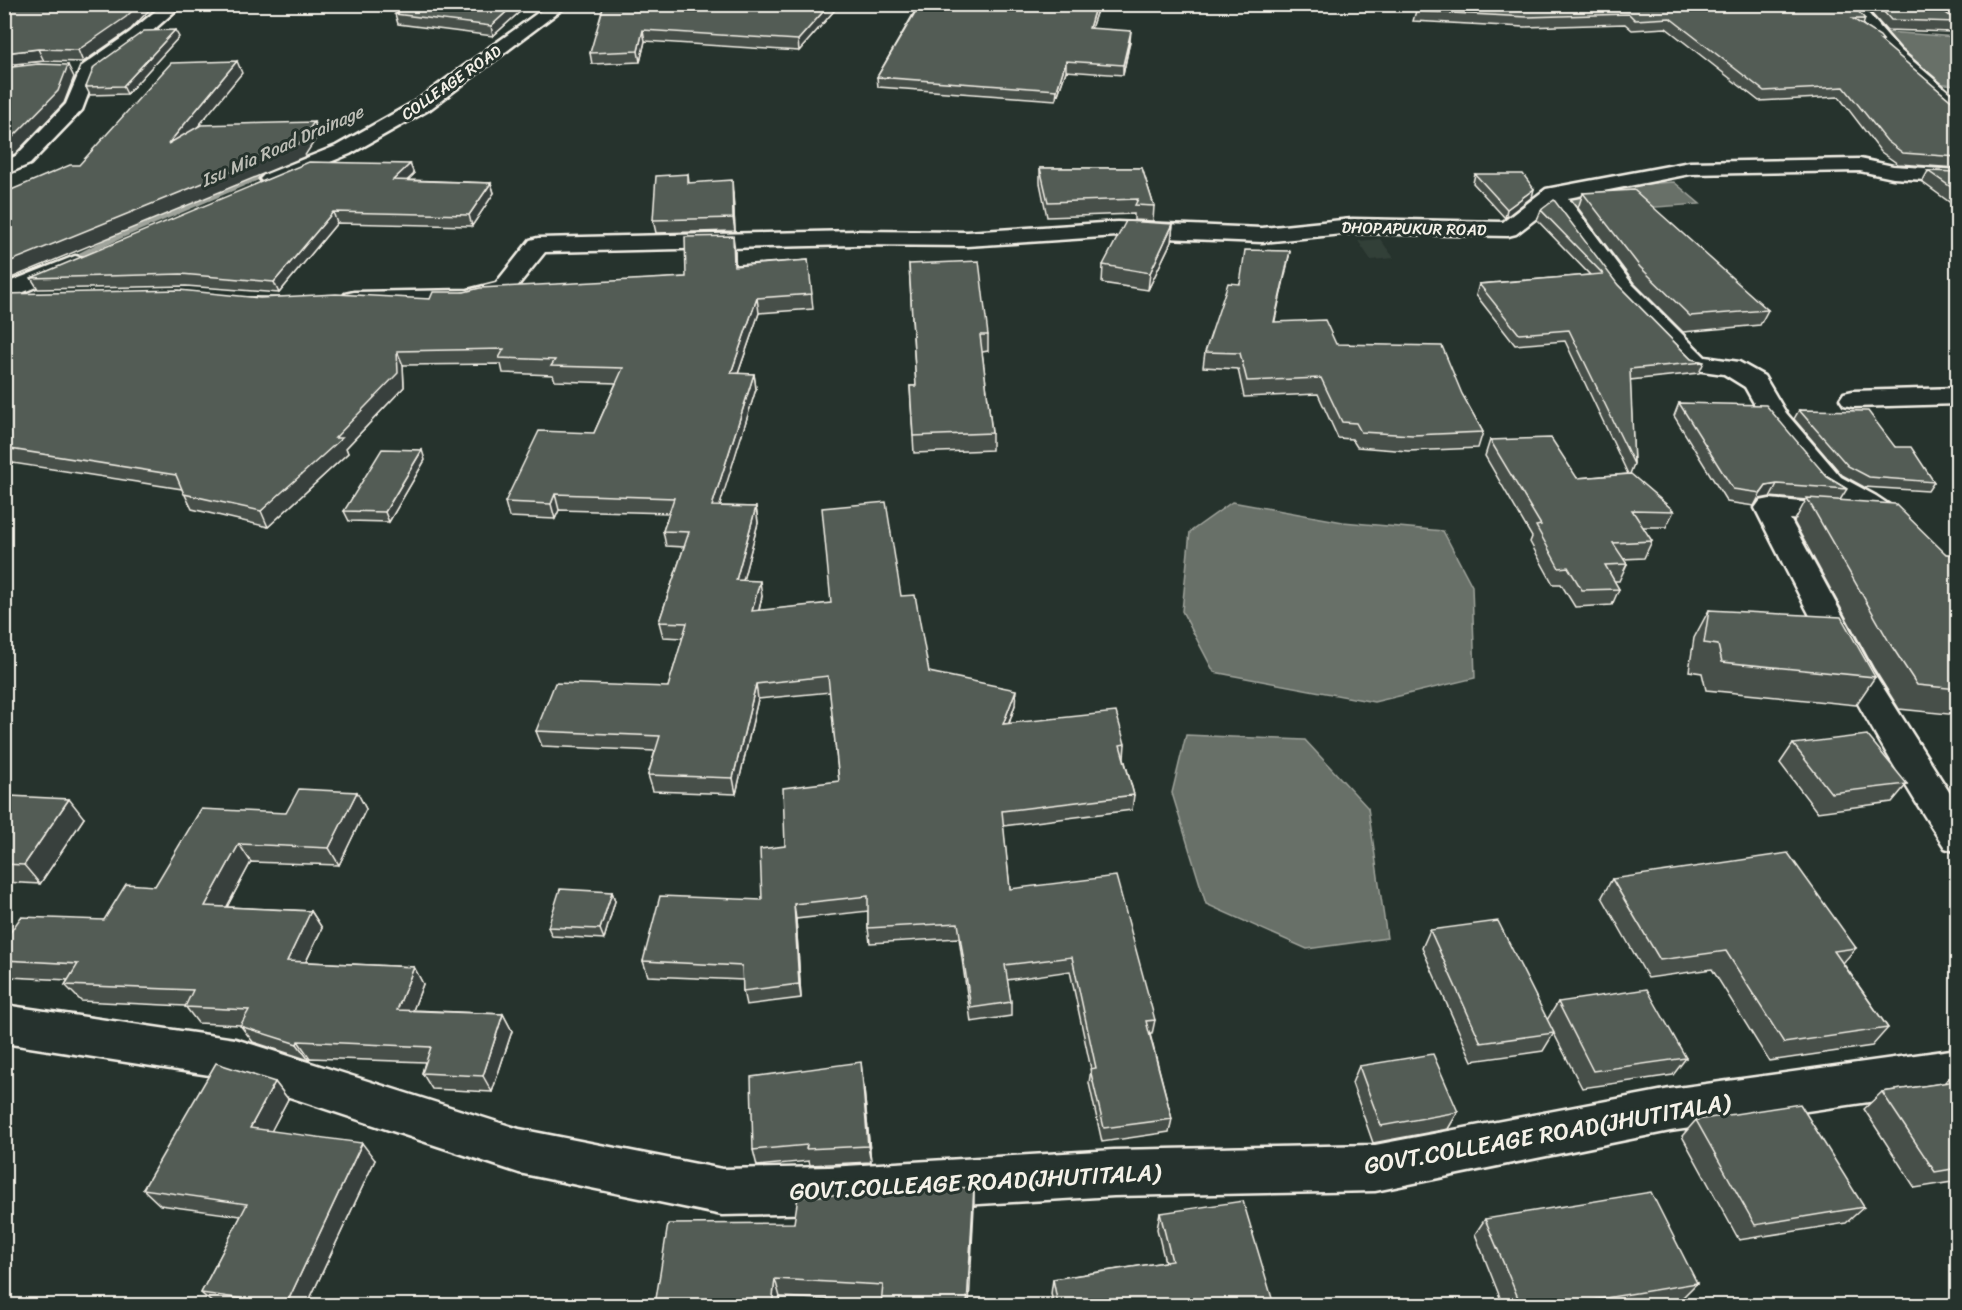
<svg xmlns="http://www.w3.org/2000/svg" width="1962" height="1310" font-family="Sriracha,sans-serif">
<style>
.built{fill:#333f39}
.water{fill:#676f68;stroke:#9fa39b;stroke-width:1.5}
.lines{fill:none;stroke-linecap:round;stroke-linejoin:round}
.stream{fill:#9fa39b;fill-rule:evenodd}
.secondary-casing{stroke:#f4f1e8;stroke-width:5}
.secondary{fill:#26332d;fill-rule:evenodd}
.wall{fill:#474f49;stroke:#f4f1e8;stroke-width:1.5}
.shaded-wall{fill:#39403c;stroke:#f4f1e8;stroke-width:1.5}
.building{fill:#525c55;stroke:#f4f1e8;stroke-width:1.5}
.labels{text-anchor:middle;stroke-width:6;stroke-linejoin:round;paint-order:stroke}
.far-street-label{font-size:16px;fill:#f4f1e8;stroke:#26332d}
.far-water-label{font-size:18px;font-style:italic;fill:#bcbdb5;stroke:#26332d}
.near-street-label{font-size:24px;fill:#f4f1e8;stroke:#26332d}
</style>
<rect width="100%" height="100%" fill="#26332d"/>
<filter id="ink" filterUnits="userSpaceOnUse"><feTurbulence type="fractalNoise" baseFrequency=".0167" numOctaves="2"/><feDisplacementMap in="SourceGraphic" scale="12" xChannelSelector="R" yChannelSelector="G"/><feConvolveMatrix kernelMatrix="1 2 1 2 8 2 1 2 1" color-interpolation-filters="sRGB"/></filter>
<g filter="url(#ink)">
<!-- built -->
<polygon class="built" points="1380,239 1394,258 1371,260 1358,241"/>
<!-- water -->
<g class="water">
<polygon points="1886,32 1957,37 1957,85 1920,82"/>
<polygon points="1674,182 1700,204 1571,213 1548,190"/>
<polygon points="1232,502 1343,522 1443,531 1472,586 1475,678 1374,702 1214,672 1182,611 1190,532"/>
<polygon points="1186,735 1305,740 1368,808 1387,938 1307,949 1206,904 1172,793"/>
</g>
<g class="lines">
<!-- stream -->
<g class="stream">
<polygon points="517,27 522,28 492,47 476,63 472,63 472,61 488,45"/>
<polygon points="275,168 282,170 120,239 66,265 59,263 114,235 238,181"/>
</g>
<!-- secondary casing -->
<g class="secondary-casing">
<g id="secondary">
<polygon points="164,4 183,4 141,41 96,73 82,110 30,164 4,175 4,161 16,156 66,104 82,66 129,33"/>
<polygon points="550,4 569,4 430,109 350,154 278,183 271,185 264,183 260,179 264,175 336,146 416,101"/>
<polygon points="1842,4 1860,4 1900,50 1958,100 1958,116 1951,114 1888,58"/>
<path d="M1860,159L1893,166L1958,170V182L1893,178L1860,171L1690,174L1568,198L1632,284L1705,357L1739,362L1764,376L1786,413L1841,477L1876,496L1897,510L1902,517L1897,524C1879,529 1870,518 1855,508L1859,514L1854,521L1844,523L1790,519L1872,670L1958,806V852L1945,848C1874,738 1813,625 1755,508L1760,501L1770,499L1853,507L1821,489L1765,423L1745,387L1724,374L1688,369L1616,294L1552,206L1516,234L1508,236L1352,233L1262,242L1117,236L967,246L856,245L545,252L512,293L468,304L354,306L345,304L342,299L345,294L354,292L468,290L496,283L530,240L538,238L856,231L967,232L1117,222L1262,228L1352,219L1503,222L1546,189L1690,162Z"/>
<polygon points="75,256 83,258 87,263 83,268 4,300 4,284"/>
<polygon points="1958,388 1958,404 1853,407 1844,405 1840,399 1844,393 1853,391"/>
<polygon points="4,1005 235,1039 519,1129 722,1169 829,1167 1114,1150 1375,1145 1670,1089 1958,1049 1958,1089 1670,1131 1375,1191 1114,1196 829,1213 722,1215 519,1173 235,1079 4,1043"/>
</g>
</g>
<!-- secondary -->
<use href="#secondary" class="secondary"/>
</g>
<!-- wall -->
<g class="wall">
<polygon points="411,4 546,4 539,9 524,8 493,36 398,24 395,14"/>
<polygon points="607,4 840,4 799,51 645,41 640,62 592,64 590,53"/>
<polygon points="891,4 1099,4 1091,28 1130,41 1123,75 1066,71 1056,100 878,87 877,77 918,6"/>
<polygon points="1426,4 1865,19 1863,25 1883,40 1882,42 1956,105 1958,105 1958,168 1898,164 1881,152 1839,97 1759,101 1666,28 1632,30 1625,24 1524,27 1413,21 1416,11"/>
<polygon points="1863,4 1935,4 1957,22 1952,32 1886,30"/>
<polygon points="4,15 131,29 83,62 44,61 4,65"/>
<polygon points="179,37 127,94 90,95 86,87"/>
<polygon points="410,164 414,174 408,180 491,183 494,193 472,226 337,223 279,293 186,286 38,289 31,278"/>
<polygon points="1040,168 1142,168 1154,206 1153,221 1134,220 1134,214 1047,217 1040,183"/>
<polygon points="1928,171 1958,172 1958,204 1952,204 1922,182"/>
<polygon points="688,174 689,183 733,193 735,231 656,233 653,220"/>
<polygon points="1475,174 1532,197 1505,218 1473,183"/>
<polygon points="1583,193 1768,310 1760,325 1683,332 1634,283 1578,208"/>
<polygon points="1541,210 1618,285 1691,359 1704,362 1699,373 1630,380 1634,464 1630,474 1674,511 1666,527 1642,527 1652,541 1644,558 1623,559 1627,564 1619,581 1614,581 1619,589 1612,605 1575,607 1561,584 1553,584 1530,542 1532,537 1485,456 1490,440 1577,478 1628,474 1565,341 1515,345 1476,295 1479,284 1590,275 1537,220"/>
<polygon points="1173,224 1171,242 1148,290 1102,283 1103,265"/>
<polygon points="735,250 735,265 808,260 813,309 759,313 738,374 754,374 756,389 719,506 756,507 758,523 743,580 762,596 759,611 901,596 929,672 1015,705 1009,724 1125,744 1124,758 1134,795 1132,810 1003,826 1010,889 1155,1020 1152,1034 1150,1034 1172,1119 1169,1132 1102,1142 1089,1083 1091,1069 1070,971 1007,980 1011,1002 1011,1016 971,1022 959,938 870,943 868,928 868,911 796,919 801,998 746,1005 743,991 743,980 648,976 643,961 762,900 785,846 839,781 830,692 758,699 736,794 653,791 648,775 655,751 542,746 536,731 668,687 683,638 663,637 659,622 684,547 666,546 663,531 669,513 559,510 555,519 509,517 505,502 594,433 616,383 555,381 553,375 503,373 501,364 403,365 404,387 346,448 348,453 268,527 192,509 182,489 13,463 4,470 4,294 430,299 464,292 686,277"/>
<polygon points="1290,251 1274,322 1336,344 1462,394 1483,432 1478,448 1408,451 1357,447 1352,439 1338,438 1318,394 1244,397 1238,369 1203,367 1205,352 1240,284"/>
<polygon points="909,264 988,335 988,351 982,352 992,433 992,450 914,453 910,386 916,386"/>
<polygon points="1679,403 1827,477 1847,489 1840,500 1946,554 1958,555 1958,715 1899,709 1874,669 1794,522 1806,500 1770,497 1760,499 1754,506 1727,502 1674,416"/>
<polygon points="1799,410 1895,447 1934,482 1928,491 1864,487 1842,475 1794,419"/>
<polygon points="425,460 389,522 349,521 344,511"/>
<polygon points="1709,610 1875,677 1856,705 1706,690 1702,673 1689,671 1694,638"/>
<polygon points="1793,744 1907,784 1892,802 1817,812 1780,763"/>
<polygon points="357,792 366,809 339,865 251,862 227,907 311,911 322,928 306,962 414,967 423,984 413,1010 503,1014 512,1031 492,1092 432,1089 422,1073 425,1062 310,1058 309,1060 253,1042 240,1025 198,1023 185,1006 81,1001 65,985 68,980 9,977 4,972 4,941 104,920 155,886 286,813"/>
<polygon points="4,804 84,818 40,884 4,882"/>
<polygon points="1612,879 1856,948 1843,963 1888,1028 1872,1046 1769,1061 1712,969 1648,978 1602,897"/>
<polygon points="612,892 615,901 604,939 552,936 548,927"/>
<polygon points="1430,930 1554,1033 1543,1051 1472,1061 1422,948"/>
<polygon points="1558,1002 1686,1058 1673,1075 1582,1088 1547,1020"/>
<polygon points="1359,1066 1458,1112 1448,1129 1373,1143 1352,1083"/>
<polygon points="1958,1077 1958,1181 1915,1188 1864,1109 1882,1092 1944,1083 1949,1078"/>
<polygon points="863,1079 871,1162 810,1165 809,1161 757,1166 753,1150"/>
<polygon points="275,1082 288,1099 271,1131 375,1160 307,1305 215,1305 201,1293 241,1216 160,1205 143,1189"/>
<polygon points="1696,1120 1864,1207 1846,1223 1739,1240 1682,1136"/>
<polygon points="974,1207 882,1302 780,1297 779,1305 655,1305 794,1223"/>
<polygon points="1160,1213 1274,1305 1054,1305 1051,1294 1053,1279 1165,1262 1157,1229"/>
<polygon points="1485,1219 1697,1283 1682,1298 1636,1305 1503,1305 1475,1234"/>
</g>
<!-- shaded-wall -->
<g class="shaded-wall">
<polygon points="139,4 155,4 131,29 83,62 78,50"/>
<polygon points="515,4 523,4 524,8 493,36 491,26"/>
<polygon points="538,4 546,4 539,9"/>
<polygon points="830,4 840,4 799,51 798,40"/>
<polygon points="1096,4 1099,4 1088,38 1089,28"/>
<polygon points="175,30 179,37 127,94 123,86"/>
<polygon points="643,30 645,41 640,62 638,51"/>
<polygon points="1131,31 1130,41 1123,75 1123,65"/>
<polygon points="38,49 44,61 4,65 4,53"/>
<polygon points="237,61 242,73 173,157 168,144"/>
<polygon points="1066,61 1066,71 1056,100 1057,90"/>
<polygon points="68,65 74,77 64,103 15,154 4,158 4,143"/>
<polygon points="314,122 319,134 304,157 4,281 4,264"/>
<polygon points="410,164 414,174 397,190 393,180"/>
<polygon points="732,180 733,193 735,231 733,218"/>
<polygon points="491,183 494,193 472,226 469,215"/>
<polygon points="1534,189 1532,197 1505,218 1507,209"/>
<polygon points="333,212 337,223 279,293 274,282"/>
<polygon points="1173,224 1171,242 1148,290 1150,273"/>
<polygon points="733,236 735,250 736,280 734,266"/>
<polygon points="1290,251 1287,266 1271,338 1274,322"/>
<polygon points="757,298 759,313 733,388 731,373"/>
<polygon points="397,351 403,365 404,387 346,448 348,453 268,527 261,511 335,438"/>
<polygon points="754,374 756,389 715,521 712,506"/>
<polygon points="4,450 13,463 4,470"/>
<polygon points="422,450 425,460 389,522 385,512"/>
<polygon points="1777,484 1770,497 1760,499 1754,506 1761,493 1766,486"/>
<polygon points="555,494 559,510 555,519 551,504"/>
<polygon points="756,507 758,523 739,596 736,580"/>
<polygon points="760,581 762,596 755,627 752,611"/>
<polygon points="756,684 758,699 736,794 733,778"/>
<polygon points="1016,690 1015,705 1003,740 1003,724"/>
<polygon points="357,792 366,809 339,865 329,848"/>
<polygon points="69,799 84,818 40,884 24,865"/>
<polygon points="239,844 251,862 218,923 205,906"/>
<polygon points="612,892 615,901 604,939 600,929"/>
<polygon points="794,904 796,919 801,998 799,984"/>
<polygon points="311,911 322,928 298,978 287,961"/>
<polygon points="414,967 423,984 407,1026 397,1010"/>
<polygon points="503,1014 512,1031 492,1092 483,1076"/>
<polygon points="298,1041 310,1058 309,1060 297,1044"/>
<polygon points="861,1062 863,1079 871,1162 868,1146"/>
<polygon points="275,1082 288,1099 264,1145 250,1128"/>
<polygon points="362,1143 375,1160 307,1305 286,1305"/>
<polygon points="974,1187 974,1207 969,1305 967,1305"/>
<polygon points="775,1279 780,1297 779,1305 772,1305"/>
</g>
<!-- building -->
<g class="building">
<polygon points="18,4 139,4 126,17 78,50 38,49 4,53 4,15"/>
<polygon points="411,4 515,4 491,26 395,14"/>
<polygon points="607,4 830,4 798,40 643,30 638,51 590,53 603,8"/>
<polygon points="920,4 1096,4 1089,28 1131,31 1123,65 1066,61 1057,90 877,77"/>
<polygon points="1426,4 1852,4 1865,19 1853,19 1880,36 1883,40 1880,40 1956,105 1958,105 1958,157 1903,153 1887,141 1844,87 1764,91 1670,18 1635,20 1629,14 1527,17 1416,11"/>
<polygon points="1877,4 1935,4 1957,22 1891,20"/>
<polygon points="175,30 123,86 86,87 94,67 144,31"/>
<polygon points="237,61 168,144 201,125 314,122 299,144 4,264 4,193 70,165 79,165 171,63"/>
<polygon points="38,64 68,65 58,91 8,142 4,143 4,68"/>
<polygon points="309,162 410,164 393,180 491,183 469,215 333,212 274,282 181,274 31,278"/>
<polygon points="1040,168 1142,168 1154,206 1135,205 1138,199 1048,202"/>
<polygon points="1928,171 1958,172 1958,192"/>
<polygon points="688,174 688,183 732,180 733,218 653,220 656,176"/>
<polygon points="1475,174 1523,174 1534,189 1507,209"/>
<polygon points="1634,190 1768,310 1690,316 1640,267 1583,193"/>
<polygon points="1554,200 1618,285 1691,359 1704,362 1630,369 1634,464 1569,330 1519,334 1479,284 1603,274 1541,210"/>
<polygon points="1126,221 1173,224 1150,273 1103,265"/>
<polygon points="733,236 734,266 808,260 812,294 757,298 731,373 754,374 712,506 756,507 736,580 760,581 752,611 831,603 822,508 886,502 901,596 915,595 929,672 1016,690 1003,724 1116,712 1125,744 1120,745 1134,795 1002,811 1010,889 1116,876 1155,1020 1146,1021 1172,1119 1104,1128 1090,1069 1096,1068 1072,957 1005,965 1011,1002 971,1008 958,923 868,928 868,896 794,904 799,984 743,991 742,966 643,961 660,896 762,900 760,849 785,846 783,788 839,781 828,676 756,684 733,778 648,775 660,736 536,731 555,683 668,687 687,623 659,622 689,532 663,531 674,498 555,494 551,504 505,502 539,431 594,433 623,368 551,366 555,360 499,358 504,349 397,351 398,373 335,438 342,438 261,511 184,494 176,475 4,448 4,294 179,290 260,298 336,294 430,299 433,292 464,292 480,288 686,277 685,237"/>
<polygon points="1245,250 1290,251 1274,322 1325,320 1336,344 1442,346 1462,394 1483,432 1413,435 1361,432 1356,423 1342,422 1321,378 1247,381 1240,353 1205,352 1228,283 1240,284"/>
<polygon points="979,261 988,335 980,335 992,433 913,436 910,386 916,386 909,264"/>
<polygon points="1679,403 1766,405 1827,477 1847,489 1777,484 1766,486 1761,493 1733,489"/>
<polygon points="1799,410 1868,411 1895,447 1911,447 1934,482 1869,477 1848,466"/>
<polygon points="1551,438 1577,478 1631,474 1674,511 1632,510 1652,541 1613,543 1627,564 1605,565 1619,589 1582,590 1568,567 1559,568 1536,526 1541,525 1490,440"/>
<polygon points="382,449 422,450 385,512 344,511"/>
<polygon points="1807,498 1895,504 1946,554 1958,555 1958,689 1917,685 1891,645"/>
<polygon points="1709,610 1841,617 1875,677 1722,662 1718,645 1704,643"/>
<polygon points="1867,735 1907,784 1831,793 1793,744"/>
<polygon points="299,789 357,792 329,848 239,844 205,906 311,911 287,961 414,967 397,1010 503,1014 483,1076 422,1073 431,1047 298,1041 297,1044 240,1026 249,1010 185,1007 193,990 65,985 78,964 4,960 4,941 21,917 104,920 126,884 155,886 201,809 286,813"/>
<polygon points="10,796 69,799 24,865 4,864 4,804"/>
<polygon points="1788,853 1856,948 1834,951 1888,1028 1784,1043 1726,951 1660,960 1612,879"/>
<polygon points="560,889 612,892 600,929 548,927"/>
<polygon points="1498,921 1554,1033 1481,1043 1430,930"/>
<polygon points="1647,989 1686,1058 1593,1071 1558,1002"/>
<polygon points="1433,1054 1458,1112 1381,1126 1359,1066"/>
<polygon points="861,1062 868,1146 806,1149 807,1145 753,1150 751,1077"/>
<polygon points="216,1063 275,1082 250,1128 362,1143 286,1305 201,1293 247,1204 143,1189"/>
<polygon points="1958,1077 1958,1168 1935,1172 1882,1092 1950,1082 1949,1078"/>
<polygon points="1800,1104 1864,1207 1755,1225 1696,1120"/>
<polygon points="974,1187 967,1305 881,1305 883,1285 775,1279 772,1305 655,1305 668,1224 794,1223 798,1197"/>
<polygon points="1651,1192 1697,1283 1563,1305 1521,1305 1485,1219"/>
<polygon points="1243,1201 1274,1305 1058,1305 1053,1279 1172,1261 1160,1213"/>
</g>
</g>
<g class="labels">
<!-- far-street labels -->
<g class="far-street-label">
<text transform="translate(451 82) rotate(-35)" y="6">COLLEAGE ROAD</text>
<text transform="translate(1414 228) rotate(1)" y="6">DHOPAPUKUR ROAD</text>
</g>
<!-- far-water labels -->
<g class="far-water-label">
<text transform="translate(282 146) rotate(-24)" y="6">Isu Mia Road Drainage</text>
</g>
<!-- near-street labels -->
<g class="near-street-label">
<text transform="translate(1547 1134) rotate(-10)" y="8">GOVT.COLLEAGE ROAD(JHUTITALA)</text>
<text transform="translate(975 1182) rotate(-3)" y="8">GOVT.COLLEAGE ROAD(JHUTITALA)</text>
</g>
</g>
<!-- margin -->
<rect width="1962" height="1310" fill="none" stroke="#26332d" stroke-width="24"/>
<rect x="12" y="12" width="1938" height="1286" fill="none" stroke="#f4f1e8" stroke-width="2" filter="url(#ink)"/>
</svg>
